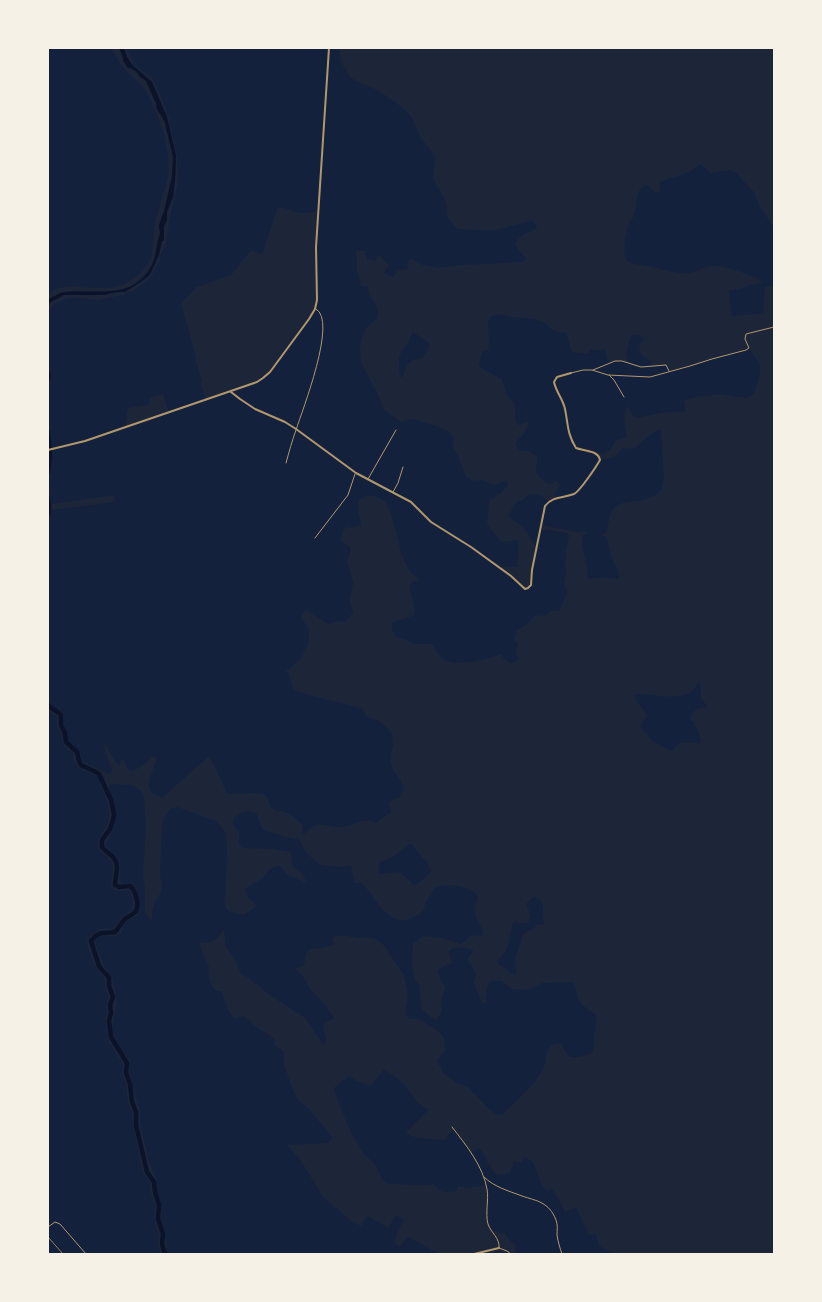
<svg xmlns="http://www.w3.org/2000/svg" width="822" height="1302" font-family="'IBM Plex Serif',serif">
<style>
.green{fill:#1d2539;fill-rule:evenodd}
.water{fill:#0b132b}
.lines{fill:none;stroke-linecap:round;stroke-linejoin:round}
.river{stroke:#0b132b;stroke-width:4.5}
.minor{stroke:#b1986c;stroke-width:1}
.tertiary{stroke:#b1986c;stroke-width:2}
.rail{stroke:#918062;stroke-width:1}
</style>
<rect width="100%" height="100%" fill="#14213d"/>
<!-- green -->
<g class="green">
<path d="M112,48H119L123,58V60C128,69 139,73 146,81C150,86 152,97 156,103V107L165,123L173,157L172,176L164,212L159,224L160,233L157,242L156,257L149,269L139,280L132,286L122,290L105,291L64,292L48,300C47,280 88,289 101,288C111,288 121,287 130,281C137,276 145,270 149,262C154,250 153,236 155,224C158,206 168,186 169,169C169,159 167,148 165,138C160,121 153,101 142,86C138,81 133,77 128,73C121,66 115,57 112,48Z"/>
<path d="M124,48H126L134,64L154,80L170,121L177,157L178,182L170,217L166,244L161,253L160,260L152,275L148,280L136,289L123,295L97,300L81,298H68L56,303L48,311V304C50,302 61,295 64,295C69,294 74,295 79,295C102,296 134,295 150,274C157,264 158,252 162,241H163L164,233V226L167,220V212L173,197L175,180L176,165L170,127L167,117L151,80L130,62L127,57Z"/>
<path d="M339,48H774V228L759,205L754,192L745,183L736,172L731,170L710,173L701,164L687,173L662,181L659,184L660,191L659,192H655L646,185C634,190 638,204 634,215C632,220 628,224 627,229C625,235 623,254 626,259C630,266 641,264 648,266C662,269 674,274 689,273C698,272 705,265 715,266C725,266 753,275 762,281L763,283L751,285L743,288L729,291L732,315L734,316L763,313L765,288L767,286H774V1254H614L599,1246L596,1234L589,1235L576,1207L565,1212L558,1198L552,1189L547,1192L542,1185L533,1162L525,1157L521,1163L514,1161L510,1173L498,1175L493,1171L480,1148L471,1152L455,1130L447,1136L445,1140L417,1138L406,1133L428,1110L417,1102L403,1083L384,1069L371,1086L357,1081L349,1076L334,1088C339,1107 353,1138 364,1154C368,1158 372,1160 375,1165C379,1170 381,1181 388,1184C389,1184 394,1184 396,1184C407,1185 418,1185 430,1185L433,1183C440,1193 445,1193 456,1191L458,1186L469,1188L486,1185L487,1196L488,1222L492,1232L498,1231L500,1233H505L510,1241L515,1244V1254H440L408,1237L406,1238L400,1247L395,1244C395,1235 400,1228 404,1220L397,1216L395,1215L389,1228L367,1216L361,1226L351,1221L323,1197L301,1161L287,1145L329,1143L331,1140L332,1137L308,1108L300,1102L294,1093L284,1065V1053L281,1049L275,1046V1039L252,1024L245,1016L235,1018C225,1011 227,1001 221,991H216C207,982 211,975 208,964C205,957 199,949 200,942C211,945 218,940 223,929L225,937V945L234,958L241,974L249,978L267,993L305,1018L324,1045L326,1040L323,1027L325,1023L334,1018L324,1004L310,989L302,975L296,969L297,968L304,965L306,954L311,948L316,949L333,945L334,944L332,938C341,933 349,937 358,938C365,938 372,937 377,940C386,945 389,954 394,961C397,965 401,969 403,974C406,980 407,990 408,997C408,1002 403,1010 407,1016C409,1020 413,1018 417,1019C421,1020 424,1023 428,1025C441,1032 446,1035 445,1051L437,1061L438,1064L442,1068V1072L457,1083L468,1087L490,1110L497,1115L503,1114C517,1100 533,1087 543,1069C547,1062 544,1053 550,1047C553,1043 557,1044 561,1044L568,1056C577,1059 584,1056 593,1052L594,1045V1035L597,1018L596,1015L582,1005L579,1001L575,986L572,982L542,983L530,989L524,990L513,989L501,981H495L490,982L487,987L486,1004L482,1002L474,984V981L476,975L475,971L468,960L469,956L473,952V950C466,948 455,945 449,951L452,963L442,967L438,971L440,979L445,987L444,992L441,1002L442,1010L437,1020C415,1010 423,1005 419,985C418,983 416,981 415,979C413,974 412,964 412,959C412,953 414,949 412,944L423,936L442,938L460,944L463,943L470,936L483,935C483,926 475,919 474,910C474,905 479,899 477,895C471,885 443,882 434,889C431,892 431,896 428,899C428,900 426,901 426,902C423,907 427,904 424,909C420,916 407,921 400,920C383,917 373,895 362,883H354L351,866L337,867L321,865L306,853L299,839C288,838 274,834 264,830C259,826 258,814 256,813C249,809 232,813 233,823C234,827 238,830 239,834C240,840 237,844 243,848L274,849L291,852L292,864L296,869L302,873L306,881L304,882C292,875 288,879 280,866C271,866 268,872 263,878C259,881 249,886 245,889C245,896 252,901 257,906L244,915L228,911L225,906L227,849L226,833L216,821L177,807L172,808L168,812L163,820L161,846L160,874L162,886L161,892L154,904L152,911V922L147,915L145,911V889L143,874L146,824L144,797L141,791L133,786L128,785L113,784L109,785C108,791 112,798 114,804C118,820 113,830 106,844V846L116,856L120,864V882L122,884L128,883L135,886C137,892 142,910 137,915C135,918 129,919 126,921C124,924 123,929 121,932C116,942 106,930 95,940V943L104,966L112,976L114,988L117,1002L112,1027L116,1041L130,1061L129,1071L137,1103L140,1109V1123L149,1162L156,1178L158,1195L162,1208L161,1221L165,1231L167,1249V1254H161L158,1244L159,1235L154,1219L155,1206L151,1193L150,1183L143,1173L133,1125L132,1112L128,1103L126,1084L122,1074L123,1064L109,1042L105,1020L107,1013L106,1005L109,998L105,986V978C95,970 89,954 87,941L91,935L100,929H113L122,917L132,910C133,904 133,895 129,890C124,891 118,892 114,889C107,884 115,873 112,864C109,854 97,854 98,843C99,831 111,828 109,811C109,807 101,782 98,778C93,771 81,773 76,764C74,761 74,757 73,753L68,750L63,744L61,733L57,726V716L48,711V701L54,709L60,710L64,714V724L69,741L80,752L82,761L108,774L111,773L112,769L105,752L104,742L116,763L120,765L122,759H124L127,768L131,771C139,769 146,764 151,757H155L157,759C155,767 144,784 151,792C153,794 159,796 162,798L209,756L214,765L227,793C236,796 264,789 268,798C269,801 269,804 270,807L277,811H283L290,814L302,824L303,835C307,832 311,827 316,825C320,823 336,828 343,827C355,826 365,816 376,823L391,812L389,804L390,801L399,798C410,781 395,779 391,764C389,754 396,745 392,734C390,730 383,723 379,721C376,719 371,719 368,717C364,714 364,710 360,708C357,707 353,707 349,705C331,700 311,697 293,689L289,674L286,671L301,659L309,641V630L301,617L302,614L306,610L328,624L341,621L346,622L353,612L350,601L353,583L347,561L351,549L350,547L340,540L343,530L349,526L350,528L361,525L358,510L359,500C364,496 368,495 374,496C378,497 382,499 384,501C394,512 398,544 403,558C407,567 412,574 420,580L413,582L410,585C410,596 416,604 414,614C408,620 399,618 392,623V630L396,637L404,639L414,644H432C436,650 438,656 445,660C458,667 488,659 501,654L505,660L510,663H514L518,659L516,651L518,644L514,639L517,630L528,624L534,616L546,615L550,611H559L567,593L564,583L566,574L565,566L566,552L569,535L567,533L541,529L542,525L577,532L587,531L588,533L583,535C579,551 590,563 587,577L589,579L603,577L617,579L619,578L618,570L611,557L607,538L605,536L600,535L607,532C608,527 609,516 611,513C617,498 635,504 646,499C648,498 654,496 657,494C659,493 660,491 662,489L664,478L661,430C650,432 643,442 634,449C622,448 624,447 616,456L600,460L599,456L597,453L599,452L603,454C612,450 611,449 615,441L626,437C627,427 620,414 628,406L633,416L638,418L661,413L686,411L684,400L695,397L720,394L746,398L754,394L760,373V365L749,348L669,372L666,365L650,367L652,361C641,357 634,350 644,339L640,335H631L626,353L628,363L622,361L611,362L607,358V355L604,349L601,351L590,349L588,354L572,352L566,333L554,331L543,322L534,319L513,317L499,314L490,317C486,325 489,330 489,338C489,342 488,346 489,350L482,351L479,365L481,368L500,378L502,380L507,395L515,404V418L517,424L520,425L526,422L529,423C528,429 521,437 516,442V446L521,451H528L537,456C539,463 535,463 536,469C536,475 543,479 547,484H550L556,481L559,483L560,486L555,494V498L549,501L540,495L533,494L528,495L523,500L519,501L515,504L509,515C512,523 521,523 525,529C531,536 530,541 537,547L532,570L531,585L526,589L499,567H517L519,542L516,540L504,542L500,541L487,524L489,501L501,493L508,485V482L505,481L495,485L482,480L473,481L466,477L458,456L454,449L453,437L450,433L445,429L416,420L410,419L401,422L384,410L380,399L362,364C358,353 360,335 368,326C372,322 378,321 378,315C379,301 368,302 368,286H361L357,272V256L355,251H365L367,260L370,259L376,261L378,254L389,265L384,273L393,277L397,270L408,269L407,263L409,260L411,259L423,265L438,268L461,265L523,262L526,259L517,248L515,243L521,236L537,228C536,223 534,222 530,221L492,231L458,229L453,225L447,216L446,204L444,198L433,179L435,159L434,155L421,138L411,116L399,105L379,91L356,81L350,77L341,62ZM413,332L429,343L430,346L423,357C419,359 413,359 410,362C406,365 405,373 402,378L399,373V358L402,351L408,343ZM699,682L701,688V698L707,706L704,708C694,709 694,711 690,719L694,722V726L698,729L701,743C694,744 684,740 677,745C675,747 674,749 672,751L652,741L640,726L647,715L636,700L635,695L637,694C652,693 678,702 692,691C695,689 697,685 699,682ZM410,844H412L422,858L427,861L431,872C427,876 420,883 414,885L400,872L380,874L378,872L379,862C392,860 400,851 410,844ZM534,897L539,898L543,905V915L544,924L542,925H537L534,928L523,934C522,947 509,961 517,971L516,975L512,974L507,969L500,966L497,961C511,950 508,939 513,923L516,921L519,923H528L531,915L526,904Z"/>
<path d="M278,207C296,210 298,217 319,210L316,247L317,293L315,309L309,319L266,375L260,380L206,400L200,382L202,381L196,362L194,350L181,303L197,287L231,275L251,250L261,254L263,252Z"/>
<polygon points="163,394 169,413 125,427 128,408 147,405 150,403 149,398"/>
<polygon points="48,425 52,455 48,478 51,504 115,495 114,502 51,510 48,522"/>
</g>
<!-- water -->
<path class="water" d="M119,48H124L127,57L132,65L152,82L167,117L176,155L175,180L173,197L167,212V220L164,226V241H162L159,255L150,274L146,278L125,292H115L105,295H64L51,302L48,305V299C54,297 60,292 66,292C94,289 131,300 150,269C155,260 156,251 158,240C158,239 160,235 160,233C160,231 159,228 159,226C160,223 162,214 164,212L172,176L173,157L165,123L161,115L157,110L156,103L146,81L140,77L136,71L127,67L123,60V57Z"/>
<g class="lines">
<!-- river -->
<g class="river">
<polyline points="48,373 48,379"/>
<polyline points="48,432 50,455 48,472"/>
<polyline points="48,498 49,507 48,514"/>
<path d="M48,705C52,710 58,711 61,715V725L65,733L66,742L77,752L79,761L81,765L96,772L99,774L111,800L114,814L113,820L110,829L102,840V847C105,851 109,853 112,856C121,865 115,875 115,885L119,887L130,886C136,891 140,906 135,912C132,916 128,916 125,919C121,923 119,928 115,932C104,934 99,930 91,941L99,966L102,970L109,977V986L113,997L110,1005L111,1013L109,1021L111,1037L127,1063L126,1073L130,1084L132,1102L136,1112V1125L147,1172L154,1182L155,1192L159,1205L158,1219L163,1234L162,1244L165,1254"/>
</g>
<!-- minor -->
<g class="minor">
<polyline points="593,370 615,361 622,361 641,367 666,365 669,371"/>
<polyline points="571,373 583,370 592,370 608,375 650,377 690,366 712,359 746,350 749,348 745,339 746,334 774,327"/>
<polyline points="609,375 614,380 624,397"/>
<path d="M286,463C289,452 292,441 296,430C302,411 338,320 316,309"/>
<polyline points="368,479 396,430"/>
<polyline points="393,492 398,483 403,467"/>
<polyline points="315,538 348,495 355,474"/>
<path d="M452,1127C466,1145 483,1166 487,1189C489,1200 485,1213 488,1224C491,1233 500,1238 499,1248L507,1251L511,1254"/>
<path d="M484,1177C494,1187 509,1191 522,1196C537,1201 549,1202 556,1220C558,1225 557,1230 557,1235C558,1242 560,1248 562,1254"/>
<polyline points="48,1227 55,1222 60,1224 86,1254"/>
</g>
<!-- tertiary -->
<g class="tertiary">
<path d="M231,392L240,399L255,409L285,422L296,429L356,473L411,502L431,522L471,547L511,576L525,589L528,588L531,585L532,570L545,506C552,496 564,498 574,494C580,491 596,467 600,460C598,450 584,451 576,448C567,434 568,423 565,409C563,399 556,392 554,382L557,377L571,373"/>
<polyline points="48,450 85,441 257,382 263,378 270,372 309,319 315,309 317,300 316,247 329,48"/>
<polyline points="435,1254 451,1254"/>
<polyline points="474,1254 499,1248"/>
</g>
<!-- rail -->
<polyline class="rail" points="48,1237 63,1254"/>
</g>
<!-- border -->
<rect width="822" height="1302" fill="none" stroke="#f6f1e7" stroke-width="98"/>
</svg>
